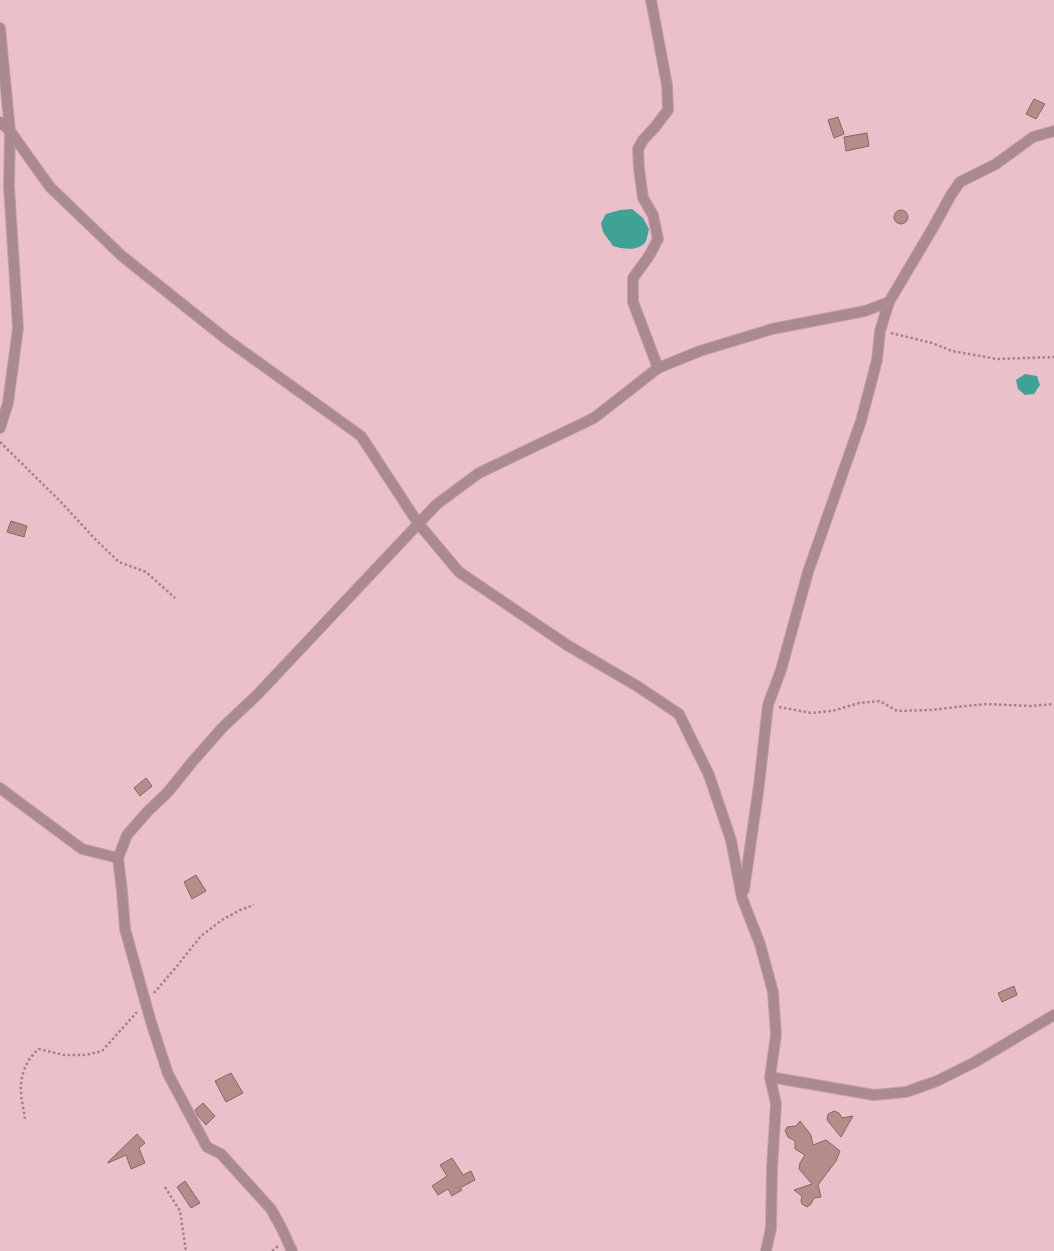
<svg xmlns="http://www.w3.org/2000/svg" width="1054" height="1251" font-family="Montserrat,sans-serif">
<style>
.water{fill:#40a295}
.building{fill:#b58c89;stroke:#8c6562}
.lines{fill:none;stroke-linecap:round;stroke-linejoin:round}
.street-casing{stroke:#c7a1aa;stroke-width:12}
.path{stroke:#a28289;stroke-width:2.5;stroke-dasharray:2.5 2.5;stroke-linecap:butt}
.street{stroke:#aa8990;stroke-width:10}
</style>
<rect width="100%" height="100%" fill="#ecc0ca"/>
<!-- water -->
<g class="water">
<path d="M632,209L643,218L649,229C648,233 647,238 646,241C640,252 622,249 613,246L603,232L601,223L606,214L620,210Z"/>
<polygon points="1025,374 1037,376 1040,385 1034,394 1025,395 1018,389 1016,380"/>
</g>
<!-- building -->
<g class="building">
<polygon points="1034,99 1045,104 1036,119 1026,114"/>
<polygon points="838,117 844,134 834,138 828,120"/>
<polygon points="867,133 869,146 846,151 844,137"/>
<circle cx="901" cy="217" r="7"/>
<polygon points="11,521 27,526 24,537 7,532"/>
<polygon points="146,778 152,786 140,796 134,788"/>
<polygon points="196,875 206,891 192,899 184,882"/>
<polygon points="1014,986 1017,995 1002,1002 998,993"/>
<polygon points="231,1073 243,1093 226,1102 215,1081"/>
<polygon points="203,1103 215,1116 206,1125 198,1116 195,1110"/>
<polygon points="834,1111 839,1113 842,1118 853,1116 841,1137 827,1120 828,1114"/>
<polygon points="800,1121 811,1135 813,1145 826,1140 840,1151 836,1161 818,1185 821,1197 814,1198 811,1204 807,1207 802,1204 801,1201 802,1196 794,1190 812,1184 799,1169 800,1163 805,1155 795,1149 795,1141 788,1137 785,1131 787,1127 796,1126"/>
<polygon points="137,1134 145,1143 139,1148 145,1163 131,1169 126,1155 108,1163 108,1162"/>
<polygon points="452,1158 463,1175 471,1171 475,1180 460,1188 462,1190 452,1196 448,1189 438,1195 432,1186 447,1176 440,1165"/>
<polygon points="185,1181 200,1203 191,1208 177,1187"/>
</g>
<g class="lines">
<!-- street casing -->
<g class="street-casing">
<g id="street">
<polyline points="651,0 667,85 668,110 655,127 643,140 638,149 639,169 643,198 653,215 658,239 649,256 633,278 633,302 658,368"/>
<polyline points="0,28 10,131 0,122"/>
<polyline points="10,131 50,187 122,256 226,339 361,436 418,523 459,572 567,645 637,686 679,714 709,775 731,840 742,898 760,944 773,992 776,1035 770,1077 776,1104 772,1168 771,1228 766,1251"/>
<polyline points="0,428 8,403 18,328 9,186 10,131"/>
<polyline points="0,788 82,849 118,858"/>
<polyline points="744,890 759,785 768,705 781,670 808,572 861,421 877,360 880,331 889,302 934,226 951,195 960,182 996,164 1033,137 1054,131"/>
<polyline points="770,1077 874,1095 906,1092 937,1081 975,1062 1054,1015"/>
<polyline points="292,1251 281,1227 271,1209 221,1154 207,1147 168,1074 151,1022 125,929 122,891 118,858 127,835 148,811 168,792 193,761 223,727 258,694 437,504 479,473 594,418 658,368 700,351 772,329 865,311 889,302"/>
</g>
</g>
<!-- path -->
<g class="path">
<polyline points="891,333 932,343 952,351 997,359 1054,357"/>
<polyline points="0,442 59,500 95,539 119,562 146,572 175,598"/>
<polyline points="779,707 811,713 832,711 859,703 880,701 897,711 929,710 986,704 1031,706 1054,704"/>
<polyline points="154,993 177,966 201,936 222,920 240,910 254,905"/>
<path d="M25,1119C24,1110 21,1100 21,1091C20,1075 27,1058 39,1049L64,1055H86L102,1051L137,1012"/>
<polyline points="165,1187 180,1211 186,1251"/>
<polyline points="272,1251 278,1246"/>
</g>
<!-- street -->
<use href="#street" class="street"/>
</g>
</svg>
